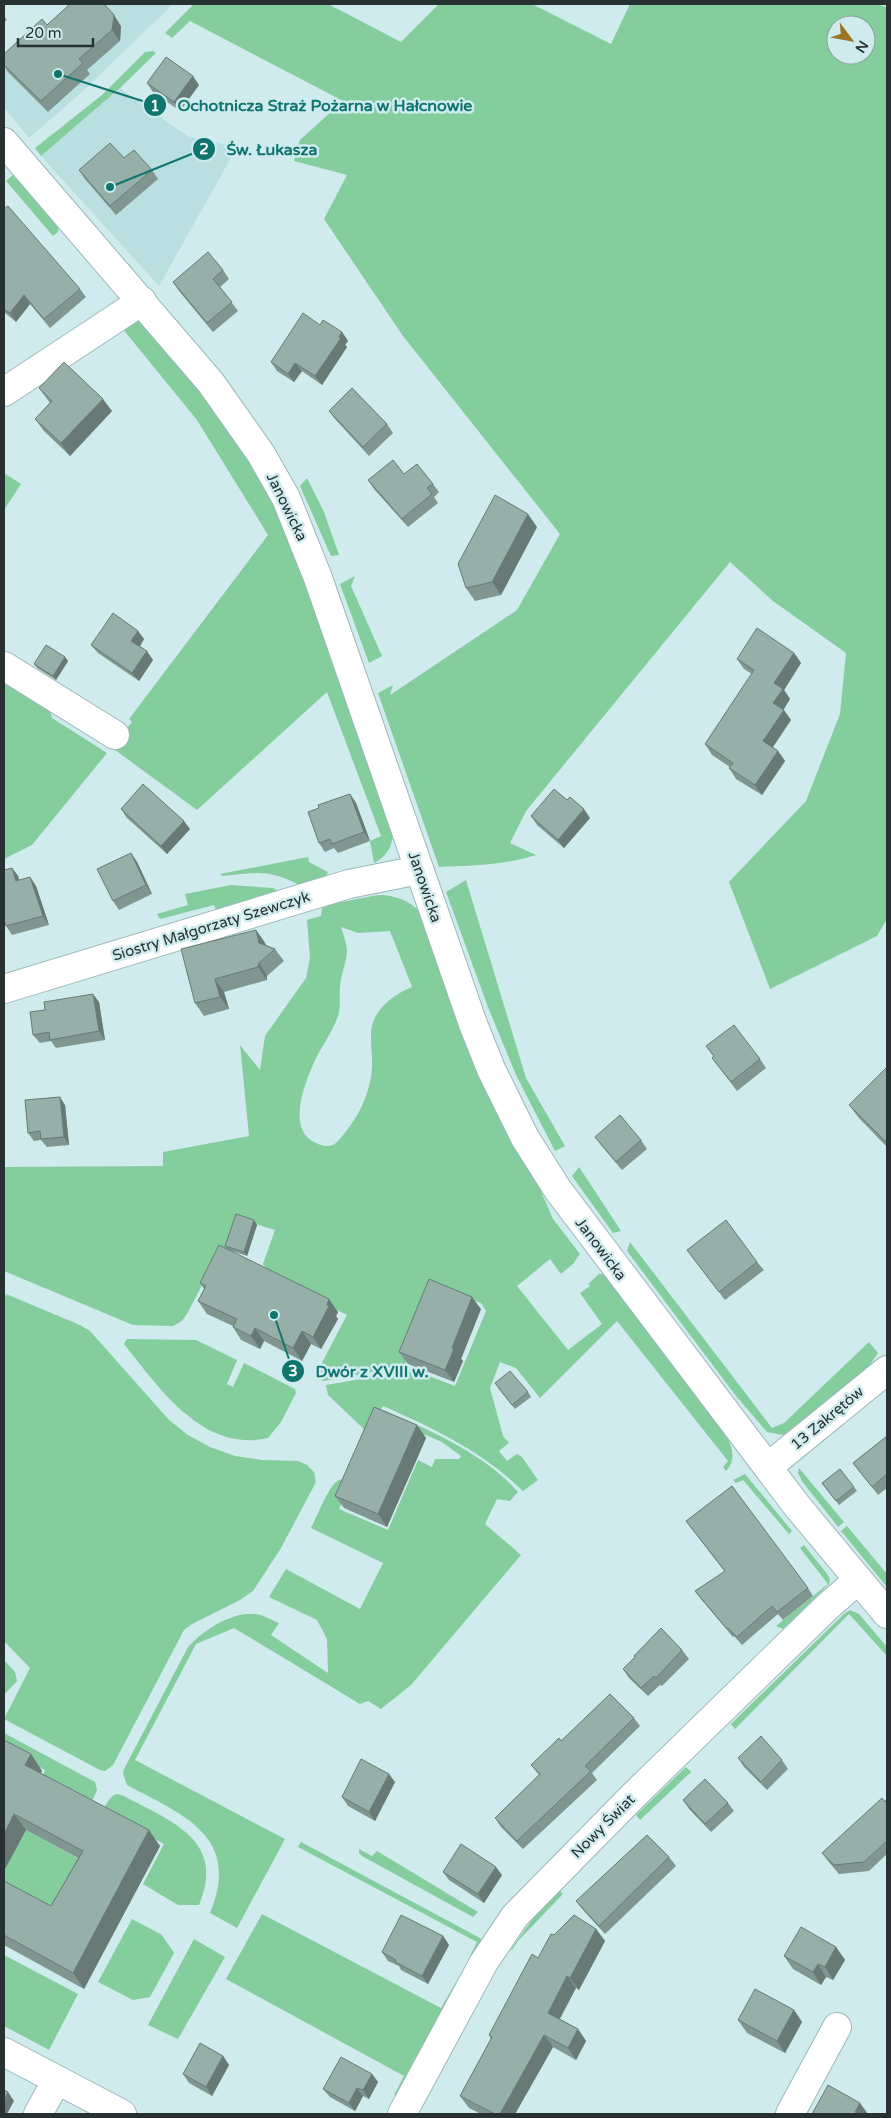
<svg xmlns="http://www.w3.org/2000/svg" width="891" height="2118" font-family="'Varela Round',sans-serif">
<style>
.built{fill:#badfe1}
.green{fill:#84cd9d;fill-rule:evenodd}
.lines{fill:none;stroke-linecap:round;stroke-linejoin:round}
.minor-casing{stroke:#9db7ba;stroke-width:30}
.minor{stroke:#fff;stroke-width:28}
.wall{fill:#819691}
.shaded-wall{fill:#697a76}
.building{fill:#96afa9;stroke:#697a76}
.labels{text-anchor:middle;stroke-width:5;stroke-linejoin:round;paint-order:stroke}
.street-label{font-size:15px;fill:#273132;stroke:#cfebee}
.leader{fill:none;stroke:#0f766e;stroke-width:2}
.callout-dot{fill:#0f766e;stroke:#cfebee;stroke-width:2}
.mark-label{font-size:15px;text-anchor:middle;font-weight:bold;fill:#fff}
.callout-label{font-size:16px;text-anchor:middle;font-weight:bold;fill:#0f766e;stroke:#cfebee;stroke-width:5;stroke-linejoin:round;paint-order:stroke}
</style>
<rect width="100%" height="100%" fill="#cfebee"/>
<!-- built -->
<g class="built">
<polygon points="71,4 173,4 83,91 29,138 4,107 4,62"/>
<polygon points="120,88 187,136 237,147 159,286 41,156"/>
</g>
<!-- green -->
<g class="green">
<path d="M194,4H328L401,42L439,4H532L611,44L630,4H873L887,7V919L877,936L770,989L729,882L806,801L840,714L846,653L773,601L730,562L526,811L510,843L536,855C505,865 471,866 439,867L378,693L393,685L390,695L517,610L560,534L403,336L324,219L347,175L294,161L300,140L343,101L190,21L172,38L165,33ZM836,25H866V55H836Z"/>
<polygon points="153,51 156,53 120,88 41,156 35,148 102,95 145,52"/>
<polygon points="15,173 59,224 58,232 53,236 6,181"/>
<path d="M136,318L143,321L211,403L247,453L290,533L393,835C392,847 386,857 374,863L370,841L381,836L327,692L197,810L111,747L132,722L129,719L268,535L197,420L122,328Z"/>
<polygon points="4,473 21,484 4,510"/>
<polygon points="307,478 324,512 339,555 331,556 300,486"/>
<polygon points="355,576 351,586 382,656 369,663 340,584"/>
<polygon points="4,675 48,703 52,718 107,753 32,845 4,859"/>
<path d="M308,857L309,862L328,872L326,876L301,886C268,868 257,873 222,876L220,874Z"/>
<polygon points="466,880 526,1078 565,1146 555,1151 516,1075 488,1007 446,892"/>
<polygon points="231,885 273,888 278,891 278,894 217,912 214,905 160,919 157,914 188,905 185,894"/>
<path d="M378,895C391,894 413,901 420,913L553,1219L580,1254L573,1264L561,1274L550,1259L517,1286L568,1350L602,1324L580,1293L590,1286L588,1284L599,1274H604L719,1423C728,1438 740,1456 726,1471L723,1467L728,1461L617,1321L540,1398L516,1368L500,1362L490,1388L503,1436L509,1443L499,1451L507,1461L517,1454L522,1457L538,1480L523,1491C483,1452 435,1429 383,1406L371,1429L367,1432L328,1395L326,1385L413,1370L455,1386L486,1311L481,1303L437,1290L405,1366L323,1381L315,1376L347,1315L274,1279L263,1264L275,1230L239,1219L228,1250L218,1255L188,1312L182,1321L173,1326L133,1325L4,1271V1167L163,1166V1152L249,1136L240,1045L260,1070L265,1036L306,978L310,958L307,920L321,916L322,908L331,904ZM341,927L358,933L390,931L412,987C392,995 370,1012 371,1036C371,1052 374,1066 370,1082C365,1105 354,1123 338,1141C334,1146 327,1147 321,1145C286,1135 302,1091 312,1067C319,1049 332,1034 338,1016C341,1007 339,996 340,986C341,974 347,961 347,949C346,942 343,933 341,927Z"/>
<polygon points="579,1167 621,1231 613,1233 572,1176"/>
<polygon points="630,1242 772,1428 784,1423 869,1342 878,1353 867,1369 806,1426 801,1421 783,1435 767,1432 736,1396 627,1251"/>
<polygon points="6,1294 80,1325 90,1331 169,1420 188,1435 210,1447 235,1456 262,1460 298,1461 307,1465 314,1472 316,1482 281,1548 253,1591 240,1600 192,1624 184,1630 113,1765 105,1771 100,1770 4,1719 30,1668 4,1641 4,1299"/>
<path d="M127,1339L196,1340L237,1360L227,1384L233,1387L244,1363L295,1389L296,1393L281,1422L268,1438C203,1453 159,1388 124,1344Z"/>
<path d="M384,1410C430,1431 484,1453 518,1492L510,1501L497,1499L485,1524L521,1555L411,1685L381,1709L368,1701L360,1704L234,1628L196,1644L135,1760L285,1839L237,1928L210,1913C242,1836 183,1815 127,1785L123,1774L124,1769L187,1649C200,1632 231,1612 254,1614C262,1614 271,1620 279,1623L271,1635L328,1673L327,1639L317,1620L269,1597L286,1569L360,1609L383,1563L311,1528C317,1517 327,1490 336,1482C341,1478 347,1479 352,1482L339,1509L388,1530L418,1460L432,1467L435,1459H459L461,1456L442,1442L382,1416Z"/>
<polygon points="799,1468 844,1522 838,1527 802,1481 798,1473"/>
<polygon points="745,1474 792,1531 789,1534 743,1480 736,1483 733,1480"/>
<polygon points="847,1526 887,1574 887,1587 841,1531"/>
<polygon points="804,1545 828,1575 830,1580 829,1584 783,1629 776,1626 828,1584 800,1548"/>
<polygon points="850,1610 859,1614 887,1647 887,1656 849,1614 735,1729 731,1724 845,1613"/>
<polygon points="4,1660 15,1672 17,1681 4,1695"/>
<polygon points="4,1733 95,1782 97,1790 91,1804 42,1778 45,1770 4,1747"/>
<polygon points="686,1767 691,1772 640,1820 636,1815"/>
<path d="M117,1794L124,1796C170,1821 227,1840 199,1905H178L143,1884L164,1844L103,1811C107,1804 108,1797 117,1794Z"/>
<polygon points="26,1830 94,1867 62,1922 4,1892 4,1871"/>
<polygon points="301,1842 480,1938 483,1942 476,1956 470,1956 477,1942 298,1847"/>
<polygon points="359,1849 372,1856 377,1851 478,1912 473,1917 362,1856 359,1853"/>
<polygon points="559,1890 563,1894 518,1941 512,1950 511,1949 534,1917"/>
<polygon points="262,1914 441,2008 456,1982 458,1987 401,2095 394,2095 404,2076 226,1979"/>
<polygon points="132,1919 162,1935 174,1953 150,1997 133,2000 98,1982"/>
<polygon points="194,1939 225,1957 178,2039 148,2025"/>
<polygon points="4,1955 78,1994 49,2050 4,2026"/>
</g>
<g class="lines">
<!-- minor casing -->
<g class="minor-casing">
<g id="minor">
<polyline points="4,142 211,383 261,454 286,498 318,578 473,1024 491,1069 525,1138 558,1190 797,1506 887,1614"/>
<polyline points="4,392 142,301"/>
<polyline points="4,666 115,735"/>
<polyline points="4,989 349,884 419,870"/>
<polyline points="768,1467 887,1370"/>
<polyline points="4,2052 122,2114"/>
<polyline points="38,2114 57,2080"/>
<polyline points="402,2114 484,1962 515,1916 632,1797 827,1607 858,1580"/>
<polyline points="790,2114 837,2027"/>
</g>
</g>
<!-- minor -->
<use href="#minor" class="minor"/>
</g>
<!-- wall -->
<g class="wall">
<polygon points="4,16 7,20 4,22"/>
<polygon points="47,25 121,26 120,41 87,70 90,74 48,112 8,72 4,66 4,54"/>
<polygon points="147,83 199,85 180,111 153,92"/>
<polygon points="124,158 152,170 158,179 116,215 85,179 79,170"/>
<polygon points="4,209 80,289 86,297 50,328 30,304 16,322 4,312"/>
<polygon points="223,270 229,279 220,287 238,311 213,332 179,291 173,282"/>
<polygon points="320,325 342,332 348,341 345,345 347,347 322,385 302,371 294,382 277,371 271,362"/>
<polygon points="39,388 112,411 70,456 44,431 35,419 50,403"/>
<polygon points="329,411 387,424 393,433 369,456 335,419"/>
<polygon points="404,474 433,484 439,492 434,497 438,503 408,527 374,489 368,480"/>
<polygon points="537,527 501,595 475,601 466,588"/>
<polygon points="138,631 144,639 140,647 153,660 139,681 98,653 91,645"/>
<polygon points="794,653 801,663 784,690 790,699 783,710 791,720 773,747 778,751 785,761 762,795 736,779 729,768 730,767 712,755 705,744 752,674 744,669 737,659"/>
<polygon points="65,657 68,661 56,680 37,668 34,664"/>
<polygon points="350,794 356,803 370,841 338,853 334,848 325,852 319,843 319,808"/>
<polygon points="567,800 590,818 564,848 537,825 531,816"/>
<polygon points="121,809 190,829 167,854 127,818"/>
<polygon points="131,853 137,862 152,894 119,910 113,901"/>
<polygon points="12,868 18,876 19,880 30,877 36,886 49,925 12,935 6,926"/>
<polygon points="256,930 265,943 266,945 275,949 284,961 267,976 267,980 224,992 229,1009 204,1016 195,1003"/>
<polygon points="99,1002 105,1040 56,1048 51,1041 40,1043 33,1035"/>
<polygon points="706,1046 760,1059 766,1068 737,1091 712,1058 714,1057"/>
<polygon points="887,1067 887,1147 858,1117 849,1105"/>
<polygon points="65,1105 69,1145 47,1147 41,1140 34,1141 28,1133"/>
<polygon points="595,1137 641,1140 647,1149 622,1170 601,1145"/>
<polygon points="254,1220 257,1225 247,1256 229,1250 338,1312 336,1316 338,1319 321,1349 311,1344 302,1361 264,1341 260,1349 241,1340 233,1327 233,1326 207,1314 198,1301 204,1289 200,1283 228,1250 225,1246"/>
<polygon points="687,1250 757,1262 764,1270 725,1300"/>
<polygon points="481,1309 461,1359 463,1361 454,1382 408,1364 399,1352"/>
<polygon points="498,1388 528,1392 531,1397 515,1409"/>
<polygon points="417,1425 426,1438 387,1527 344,1508 335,1496"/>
<polygon points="887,1436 887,1488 878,1495 853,1463"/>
<polygon points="840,1469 857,1491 839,1505 822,1483"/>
<polygon points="686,1521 808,1588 813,1596 783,1620 778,1614 742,1645 734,1636 733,1637 701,1599 695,1591 725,1572"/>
<polygon points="682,1650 689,1659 662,1686 660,1685 648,1696 629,1678 623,1669 635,1658"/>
<polygon points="634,1718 640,1726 592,1773 597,1780 523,1849 501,1827 495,1818 539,1775 531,1765 561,1741"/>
<polygon points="4,1740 31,1754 42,1771 41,1773 160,1846 84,1989 4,1945 4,1881 51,1906 78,1858 26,1830 4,1871"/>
<polygon points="738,1758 782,1760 788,1769 767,1790 744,1767"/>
<polygon points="395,1782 375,1821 348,1806 342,1797"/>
<polygon points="887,1799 887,1854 869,1871 839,1874 828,1861 822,1853"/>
<polygon points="683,1800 728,1803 734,1811 711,1832 689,1809"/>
<polygon points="669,1857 676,1866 605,1934 583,1910 576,1901"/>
<polygon points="443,1872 502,1875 484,1903 449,1880"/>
<polygon points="596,1929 605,1941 579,1990 576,1988 560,2019 578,2029 586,2041 576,2060 553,2047 515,2114 481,2114 469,2108 460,2096 491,2039 489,2035 538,1958 554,1935"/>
<polygon points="443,1936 449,1945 428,1984 401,1970 399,1966 388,1961 382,1952"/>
<polygon points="836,1947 845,1960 833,1980 826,1977 821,1985 793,1969 784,1956"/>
<polygon points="794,2010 802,2022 785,2053 747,2033 738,2020"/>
<polygon points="223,2056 229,2065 212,2096 189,2083 183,2074"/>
<polygon points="372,2074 378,2082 369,2099 363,2096 355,2111 330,2097 323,2089"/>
</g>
<!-- shaded-wall -->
<g class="shaded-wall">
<polygon points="114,15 121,26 120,41 112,30"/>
<polygon points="193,76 199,85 180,111 174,102"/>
<polygon points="24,295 30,304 16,322 10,313"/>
<polygon points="342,332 348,341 345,345 347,347 322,385 315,376"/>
<polygon points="295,363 302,371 294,382 288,374"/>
<polygon points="103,399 112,411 70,456 61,443"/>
<polygon points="528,514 537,527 501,595 492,582"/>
<polygon points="138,631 144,639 137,650 131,641"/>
<polygon points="147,651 153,660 139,681 132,673"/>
<polygon points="794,653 801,663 784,690 790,699 781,714 773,703 774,683"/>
<polygon points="65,657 68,661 56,680 53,676"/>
<polygon points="784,710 791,720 770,751 763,741"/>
<polygon points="778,751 785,761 762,795 755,785"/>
<polygon points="350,794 356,803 370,841 364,832"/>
<polygon points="584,809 590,818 564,848 558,840"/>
<polygon points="184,821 190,829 167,854 161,846"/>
<polygon points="131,853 137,862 152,894 146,885"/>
<polygon points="12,868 18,876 22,890 16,881"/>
<polygon points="30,877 36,886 49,925 43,916"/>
<polygon points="256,930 265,943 268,956 259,943"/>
<polygon points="259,963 267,976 267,980 258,967"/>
<polygon points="215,979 224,992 229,1009 220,997"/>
<polygon points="93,994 99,1002 105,1040 99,1031"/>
<polygon points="60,1097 65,1105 69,1145 64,1137"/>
<polygon points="254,1220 257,1225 247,1256 244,1252"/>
<polygon points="472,1297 481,1309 461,1359 463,1361 454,1382 445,1370 452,1348"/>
<polygon points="329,1299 338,1312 336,1316 338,1319 321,1349 313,1337"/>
<polygon points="255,1328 264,1341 260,1349 251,1336"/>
<polygon points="302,1331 311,1344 302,1361 293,1348"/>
<polygon points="417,1425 426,1438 387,1527 378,1514"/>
<polygon points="31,1754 42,1771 36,1781 25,1765"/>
<polygon points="389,1774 395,1782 375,1821 369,1812"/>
<polygon points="14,1814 26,1830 4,1871 4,1834"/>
<polygon points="149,1830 160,1846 84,1989 73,1973"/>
<polygon points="496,1867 502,1875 484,1903 478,1894"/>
<polygon points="596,1929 605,1941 579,1990 570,1978"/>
<polygon points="443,1936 449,1945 428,1984 422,1976"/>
<polygon points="836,1947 845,1960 833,1980 825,1967"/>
<polygon points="818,1964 826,1977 821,1985 813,1972"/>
<polygon points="567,1976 576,1988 556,2025 548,2013"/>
<polygon points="794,2010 802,2022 785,2053 777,2041"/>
<polygon points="578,2029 586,2041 576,2060 568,2048"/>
<polygon points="544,2035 553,2047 515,2114 500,2114"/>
<polygon points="223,2056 229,2065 212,2096 206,2087"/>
<polygon points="372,2074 378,2082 369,2099 363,2090"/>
<polygon points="357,2088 363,2096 355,2111 349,2103"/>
<polygon points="8,2092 14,2101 7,2114 4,2114 4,2101"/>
<polygon points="860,2103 868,2114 857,2114 855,2112"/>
</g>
<!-- building -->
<g class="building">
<polygon points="70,4 104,4 114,15 112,30 79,59 83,63 41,101 4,65 4,54 42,19 47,25"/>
<polygon points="166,57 193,76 174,102 147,83"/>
<polygon points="110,143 124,158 134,150 152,170 110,206 79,170"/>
<polygon points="8,206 80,289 44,319 24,295 10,313 4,309 4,288 5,287 4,285 4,209"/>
<polygon points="208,252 223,270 213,279 232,302 207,323 173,282"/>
<polygon points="303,313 320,325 323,320 342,332 339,337 341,338 315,376 295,363 288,374 271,362"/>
<polygon points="64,362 103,399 61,443 35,419 52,401 39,388"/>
<polygon points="352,388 387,424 363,447 329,411"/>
<polygon points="393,460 404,474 417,464 433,484 427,488 432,494 402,519 368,480"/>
<polygon points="495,495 528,514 492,582 466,588 458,564"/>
<polygon points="113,613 138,631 131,641 147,651 132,673 91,645"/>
<polygon points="757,628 794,653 774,683 783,689 773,703 784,710 763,741 778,751 755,785 729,768 733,763 705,744 754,670 737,659"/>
<polygon points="46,645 65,657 53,676 34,664"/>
<polygon points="143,784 184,821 161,846 121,809"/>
<polygon points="554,789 567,800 570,797 584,809 558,840 531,816"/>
<polygon points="350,794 364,832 332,844 330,839 319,843 308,812 319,808 318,805"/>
<polygon points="131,853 146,885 113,901 97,869"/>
<polygon points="12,868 16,881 30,877 43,916 6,926 4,919 4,870"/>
<polygon points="256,930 259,943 275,949 259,963 258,967 215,979 220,997 195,1003 181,949"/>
<polygon points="93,994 99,1031 50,1040 49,1032 33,1035 30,1012 45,1010 44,1002"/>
<polygon points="734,1025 760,1059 731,1082 712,1058 714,1056 706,1046"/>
<polygon points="887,1067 887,1143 849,1105"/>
<polygon points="60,1097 64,1137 41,1139 40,1131 28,1133 25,1100"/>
<polygon points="620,1115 641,1140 616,1162 595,1137"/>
<polygon points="236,1214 254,1220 244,1252 225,1246"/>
<polygon points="726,1220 757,1262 719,1292 687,1250"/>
<polygon points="219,1245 329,1299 327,1305 329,1306 313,1337 302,1331 293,1348 255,1328 251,1336 233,1327 237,1319 198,1301 206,1286 200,1283"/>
<polygon points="429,1279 472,1297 452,1348 454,1349 445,1370 399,1352"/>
<polygon points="510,1371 528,1392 512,1405 495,1383"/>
<polygon points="374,1407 417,1425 378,1514 335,1496"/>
<polygon points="887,1436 887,1474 872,1487 853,1463"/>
<polygon points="840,1469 854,1487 836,1501 822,1483"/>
<polygon points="732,1486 808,1588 777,1612 772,1606 737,1637 728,1628 727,1629 695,1591 725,1571 686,1521"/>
<polygon points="661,1628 682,1650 656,1678 654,1676 641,1688 623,1669 635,1657 634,1656"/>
<polygon points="610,1694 634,1718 585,1766 591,1771 517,1841 495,1818 540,1774 531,1765 559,1738 561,1741"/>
<polygon points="761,1736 782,1760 761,1782 738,1758"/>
<polygon points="4,1740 31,1754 25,1765 149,1830 73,1973 4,1935 4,1881 51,1906 83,1851 14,1814 4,1834"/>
<polygon points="361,1759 389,1774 369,1812 342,1797"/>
<polygon points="705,1779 728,1803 705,1824 683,1800"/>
<polygon points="882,1798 885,1802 887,1799 887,1841 864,1862 834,1865 822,1853"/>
<polygon points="647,1835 669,1857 599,1926 576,1901"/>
<polygon points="461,1844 496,1867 478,1894 443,1872"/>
<polygon points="401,1915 443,1936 422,1976 395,1962 396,1960 382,1952"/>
<polygon points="574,1915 596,1929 570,1978 567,1976 548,2013 578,2029 568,2048 544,2035 500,2114 495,2114 460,2096 492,2037 489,2035 532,1954 538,1958 551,1934 554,1935"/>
<polygon points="801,1927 836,1947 825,1967 818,1964 813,1972 784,1956"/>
<polygon points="755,1989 794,2010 777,2041 738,2020"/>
<polygon points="200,2043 223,2056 206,2087 183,2074"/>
<polygon points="341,2057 372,2074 363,2090 357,2088 349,2103 323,2089"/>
<polygon points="828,2085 860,2103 855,2112 860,2114 812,2114"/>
<polygon points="4,2090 8,2092 4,2101"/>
</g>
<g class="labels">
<!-- street labels -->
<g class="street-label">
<text transform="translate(287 507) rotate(64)" y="5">Janowicka</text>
<text transform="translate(425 887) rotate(71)" y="5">Janowicka</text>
<text transform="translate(211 926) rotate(-17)" y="5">Siostry Małgorzaty Szewczyk</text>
<text transform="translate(601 1249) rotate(53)" y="5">Janowicka</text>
<text transform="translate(827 1418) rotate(-40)" y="5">13 Zakrętów</text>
<text transform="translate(603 1826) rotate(-45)" y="5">Nowy Świat</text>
</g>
</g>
<!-- callouts -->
<path class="leader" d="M58 74L155 105M110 187L204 149M274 1315L293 1371"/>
<g class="callout-dot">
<circle cx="58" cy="74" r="5"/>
<circle cx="110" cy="187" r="5"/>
<circle cx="274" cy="1315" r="5"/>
<circle cx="155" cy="105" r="12"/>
<circle cx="204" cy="149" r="12"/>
<circle cx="293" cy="1371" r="12"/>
</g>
<g class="mark-label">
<text x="155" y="111">1</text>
<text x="204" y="154">2</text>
<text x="293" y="1376">3</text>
</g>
<g class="callout-label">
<text x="325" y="111">Ochotnicza Straż Pożarna w Hałcnowie</text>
<text x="272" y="155">Św. Łukasza</text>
<text x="372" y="1377">Dwór z XVIII w.</text>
</g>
<!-- border -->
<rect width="891" height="2118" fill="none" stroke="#273132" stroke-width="10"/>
<!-- north arrow -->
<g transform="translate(851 40) rotate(122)"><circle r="24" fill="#cfebee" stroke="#8ca1a3"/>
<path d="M0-4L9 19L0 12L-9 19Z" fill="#9b7521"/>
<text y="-8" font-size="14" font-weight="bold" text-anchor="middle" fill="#273132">N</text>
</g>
<!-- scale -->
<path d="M18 38v8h75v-8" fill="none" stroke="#273132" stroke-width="2.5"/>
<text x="25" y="38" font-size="15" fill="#273132" stroke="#cfebee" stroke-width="4" paint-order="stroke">20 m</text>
</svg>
